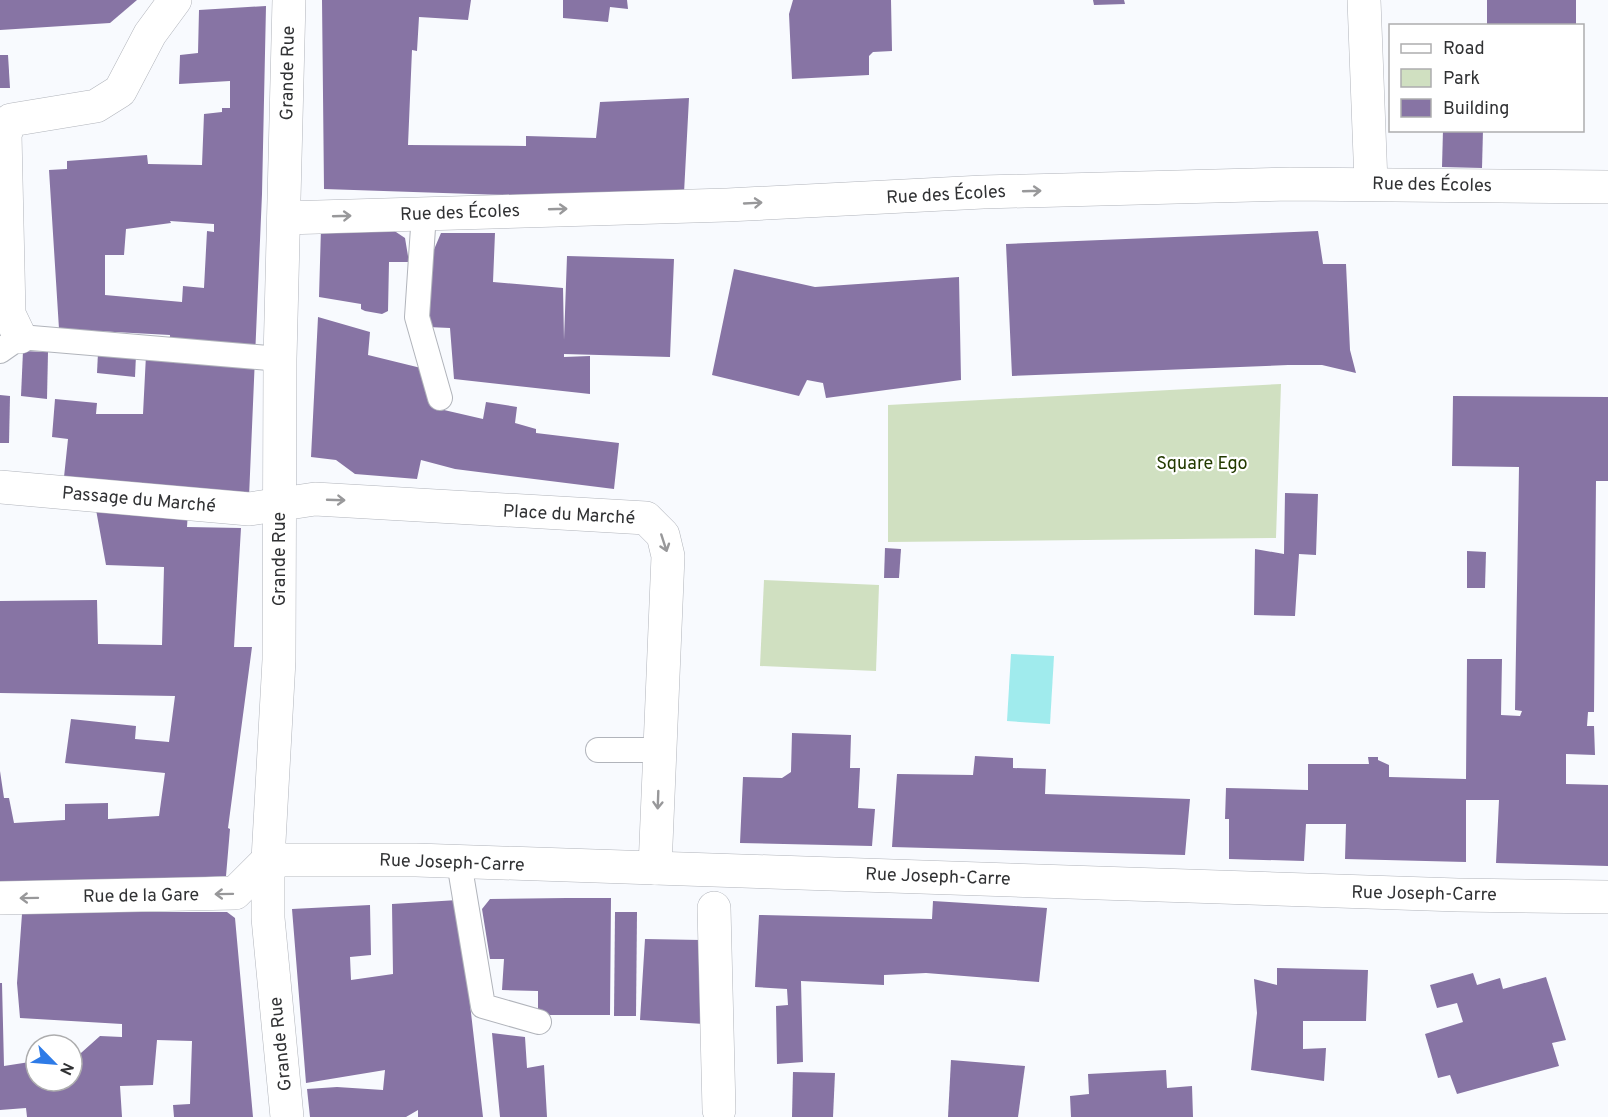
<svg xmlns="http://www.w3.org/2000/svg" width="1608" height="1117" font-family="Overpass,sans-serif">
<style>
.green{fill:#d0e0c1}
.water{fill:#a0ebed}
.building{fill:#8774a4;fill-rule:evenodd}
.lines{fill:none;stroke-linecap:round;stroke-linejoin:round}
.lane-casing{stroke:#b1b4bb;stroke-width:26}
.street-casing{stroke:#b1b4bb;stroke-width:34}
.secondary-casing{stroke:#b1b4bb;stroke-width:34}
.primary-casing{stroke:#b1b4bb;stroke-width:34}
.lane{stroke:#fff;stroke-width:24}
.street{stroke:#fff;stroke-width:33}
.secondary{stroke:#fff;stroke-width:33}
.primary{stroke:#fff;stroke-width:33}
.oneway{stroke:#98989a}
.labels{text-anchor:middle;stroke-width:4.5;stroke-linejoin:round;paint-order:stroke}
.street-label{font-size:18px;fill:#313234;stroke:#fff}
.park-label{font-size:18px;fill:#233a01;stroke:#fff}
</style>
<rect width="100%" height="100%" fill="#f8fafe"/>
<!-- green -->
<g class="green">
<polygon points="1281,384 1276,538 888,542 888,405"/>
<polygon points="764,580 879,585 876,671 760,666"/>
</g>
<!-- water -->
<polygon class="water" points="1011,654 1054,656 1050,724 1007,721"/>
<!-- building -->
<g class="building">
<polygon points="0,0 137,0 110,23 0,30"/>
<polygon points="322,0 471,0 468,20 419,17 417,51 412,50 408,145 526,146 526,136 596,138 600,102 689,98 684,193 594,192 593,198 324,189"/>
<polygon points="563,0 627,0 628,9 610,7 608,22 563,18"/>
<polygon points="793,0 891,0 892,51 873,52 869,56 869,75 792,79 789,14"/>
<polygon points="1093,0 1124,0 1125,4 1094,5"/>
<rect x="1487" y="0" width="89" height="26"/>
<path d="M266,6L262,194L249,497L64,477L68,439L52,437L55,399L97,403L96,414H143L146,355L169,356L170,335L59,329L49,170L67,169V161L147,155L148,164L202,165L204,114L222,112V108H230V81L179,84L180,55L198,53L199,10ZM170,221L214,224V232L207,231L204,288L183,286L182,302L105,295V255H124L126,229L171,223Z"/>
<polygon points="0,55 8,55 10,88 0,88"/>
<polygon points="1443,130 1483,130 1482,168 1442,167"/>
<polygon points="321,228 390,228 405,238 409,262 389,262 388,311 382,314 365,311 361,309 361,304 319,297"/>
<polygon points="1318,231 1323,264 1346,264 1350,350 1356,373 1322,365 1288,365 1012,376 1006,244"/>
<polygon points="441,233 495,233 493,282 563,288 564,340 567,256 674,259 670,357 564,354 564,357 590,356 590,394 454,379 450,328 428,327 430,259"/>
<polygon points="734,269 815,287 959,277 961,380 826,398 823,383 807,380 799,396 712,375"/>
<polygon points="318,317 370,332 368,355 421,368 431,407 483,419 486,402 517,407 515,423 536,429 536,433 619,443 614,489 455,469 421,460 417,479 355,474 336,460 311,457"/>
<polygon points="23,351 48,352 47,399 21,396"/>
<polygon points="98,353 136,355 135,377 97,373"/>
<polygon points="0,395 10,396 9,443 0,443"/>
<polygon points="1453,396 1608,397 1608,481 1596,481 1594,712 1588,712 1587,726 1594,726 1595,755 1566,754 1566,784 1608,785 1608,866 1496,863 1499,800 1466,800 1466,862 1345,859 1346,824 1306,824 1304,861 1229,859 1229,819 1225,819 1226,788 1308,790 1308,764 1369,764 1368,757 1378,757 1378,760 1389,765 1389,777 1466,779 1467,659 1502,659 1501,715 1520,716 1522,711 1515,710 1519,467 1452,466"/>
<polygon points="1285,493 1318,494 1316,555 1299,554 1295,616 1254,615 1255,549 1284,554"/>
<polygon points="95,504 188,511 187,527 241,528 234,647 252,647 228,828 230,829 226,876 0,887 0,771 4,798 9,798 14,823 65,820 65,804 108,803 108,819 159,816 165,773 65,763 71,719 136,726 135,739 169,742 175,696 0,693 0,601 97,600 98,644 162,645 164,567 106,565"/>
<polygon points="885,548 901,549 899,578 884,578"/>
<polygon points="1467,551 1486,552 1485,588 1467,588"/>
<polygon points="792,733 851,735 850,768 860,768 858,808 875,809 872,846 740,843 743,777 782,778 791,772"/>
<polygon points="975,756 1013,758 1013,768 1046,769 1045,794 1190,799 1185,855 892,847 897,774 973,775"/>
<polygon points="567,898 611,898 610,1015 538,1015 538,991 502,990 504,959 490,959 482,909 490,899"/>
<polygon points="458,900 483,1117 418,1117 418,1110 406,1117 310,1117 307,1089 337,1087 383,1090 385,1070 306,1083 292,909 370,905 371,955 350,957 351,980 393,974 392,904"/>
<polygon points="933,901 1047,908 1039,982 926,973 884,975 884,985 801,981 803,1062 777,1064 776,1006 788,1005 787,989 755,987 759,915 932,919"/>
<polygon points="67,912 227,912 235,918 253,1117 174,1117 173,1105 190,1104 192,1041 157,1040 153,1085 120,1086 122,1117 27,1117 26,1108 0,1110 0,983 2,983 4,1066 36,1061 36,1081 72,1081 72,1061 100,1036 122,1037 122,1024 20,1018 17,983 22,914"/>
<polygon points="615,912 637,912 636,1016 614,1016"/>
<polygon points="645,939 701,940 704,1024 640,1020"/>
<polygon points="1277,968 1368,970 1366,1021 1303,1021 1303,1049 1326,1048 1324,1081 1251,1070 1257,1013 1254,979 1277,985"/>
<polygon points="1473,973 1477,985 1500,978 1503,989 1546,977 1566,1040 1552,1043 1559,1066 1457,1094 1450,1075 1438,1078 1425,1034 1463,1022 1457,1003 1437,1008 1430,985"/>
<polygon points="492,1033 525,1037 527,1068 544,1065 547,1117 500,1117"/>
<polygon points="951,1060 1025,1066 1018,1117 948,1117"/>
<polygon points="1166,1070 1167,1088 1192,1086 1193,1117 1071,1117 1070,1096 1089,1094 1088,1074"/>
<polygon points="793,1072 835,1073 833,1117 792,1117"/>
</g>
<g class="lines">
<!-- lane casing -->
<g class="lane-casing">
<g id="lane">
<polyline points="424,213 417,317 440,398"/>
<polyline points="0,351 20,337 280,359"/>
<polyline points="598,750 660,750"/>
<polyline points="459,862 483,1006 539,1022"/>
</g>
</g>
<!-- street casing -->
<g class="street-casing">
<g id="street">
<polyline points="1364,0 1371,183"/>
<polyline points="284,218 727,205 983,192 1290,184 1608,187"/>
<polyline points="20,337 9,314 5,134 11,120 96,106 120,91 150,34 175,0"/>
<polyline points="0,487 249,509 315,499 646,518 663,535 668,556 655,868"/>
<polyline points="0,898 235,893 268,860"/>
<polyline points="714,908 719,1110"/>
</g>
</g>
<!-- secondary casing -->
<g class="secondary-casing">
<polyline id="secondary" points="268,860 416,860 1458,895 1608,897"/>
</g>
<!-- primary casing -->
<g class="primary-casing">
<polyline id="primary" points="287,1117 268,918 268,860 279,660 280,359 289,0"/>
</g>
<!-- lane -->
<use href="#lane" class="lane"/>
<!-- street -->
<use href="#street" class="street"/>
<!-- secondary -->
<use href="#secondary" class="secondary"/>
<!-- primary -->
<use href="#primary" class="primary"/>
</g>
<!-- one-way arrows -->
<defs><path id="oneway-shaft" d="M-6 0H5M1.5-3L5.5 0L1.5 3" fill="none" stroke-width="1.6" stroke-linecap="round" stroke-linejoin="round" transform="scale(1.5)"/></defs>
<g class="oneway">
<use href="#oneway-shaft" transform="translate(1032 191) rotate(-2)"/>
<use href="#oneway-shaft" transform="translate(753 203) rotate(-3)"/>
<use href="#oneway-shaft" transform="translate(558 209) rotate(-2)"/>
<use href="#oneway-shaft" transform="translate(342 216) rotate(-2)"/>
<use href="#oneway-shaft" transform="translate(336 500) rotate(2)"/>
<use href="#oneway-shaft" transform="translate(664 543) rotate(72)"/>
<use href="#oneway-shaft" transform="translate(658 800) rotate(92)"/>
<use href="#oneway-shaft" transform="translate(224 894) rotate(179)"/>
<use href="#oneway-shaft" transform="translate(29 898) rotate(179)"/>
</g>
<g class="labels">
<!-- street labels -->
<g class="street-label">
<text transform="translate(287 73) rotate(-89)" y="6">Grande Rue</text>
<text transform="translate(1432 184) rotate(1)" y="6">Rue des Écoles</text>
<text transform="translate(946 194) rotate(-3)" y="6">Rue des Écoles</text>
<text transform="translate(460 212) rotate(-2)" y="6">Rue des Écoles</text>
<text transform="translate(139 499) rotate(5)" y="6">Passage du Marché</text>
<text transform="translate(569 514) rotate(3)" y="6">Place du Marché</text>
<text transform="translate(279 559) rotate(-90)" y="6">Grande Rue</text>
<text transform="translate(452 862) rotate(2)" y="6">Rue Joseph-Carre</text>
<text transform="translate(938 876) rotate(2)" y="6">Rue Joseph-Carre</text>
<text transform="translate(1424 893) rotate(1)" y="6">Rue Joseph-Carre</text>
<text transform="translate(141 895) rotate(-1)" y="6">Rue de la Gare</text>
<text transform="translate(280 1044) rotate(-96)" y="6">Grande Rue</text>
</g>
<!-- park labels -->
<g class="park-label">
<text x="1202" y="469">Square Ego</text>
</g>
</g>
<!-- legend -->
<rect x="1389" y="24" width="195" height="108" fill="#ffffff" stroke="#adadae" stroke-width="1.5"/>
<rect x="1401" y="44" width="30" height="9" fill="#ffffff" stroke="#adadae" stroke-width="1.5"/>
<text x="1443" y="54" font-size="18" fill="#313234">Road</text>
<rect x="1401" y="69" width="30" height="18" fill="#d0e0c1" stroke="#adadae" stroke-width="1.5"/>
<text x="1443" y="84" font-size="18" fill="#313234">Park</text>
<rect x="1401" y="99" width="30" height="18" fill="#8774a4" stroke="#adadae" stroke-width="1.5"/>
<text x="1443" y="114" font-size="18" fill="#313234">Building</text>
<!-- north arrow -->
<g transform="translate(54 1063) rotate(115)"><circle r="28" fill="#ffffff" stroke="#adadae" stroke-width="1.5"/>
<path d="M0-4.5L10 22L0 15L-10 22Z" fill="#2e7be7"/>
<text y="-9" font-size="16" font-weight="bold" text-anchor="middle" fill="#313234">N</text>
</g>
</svg>
